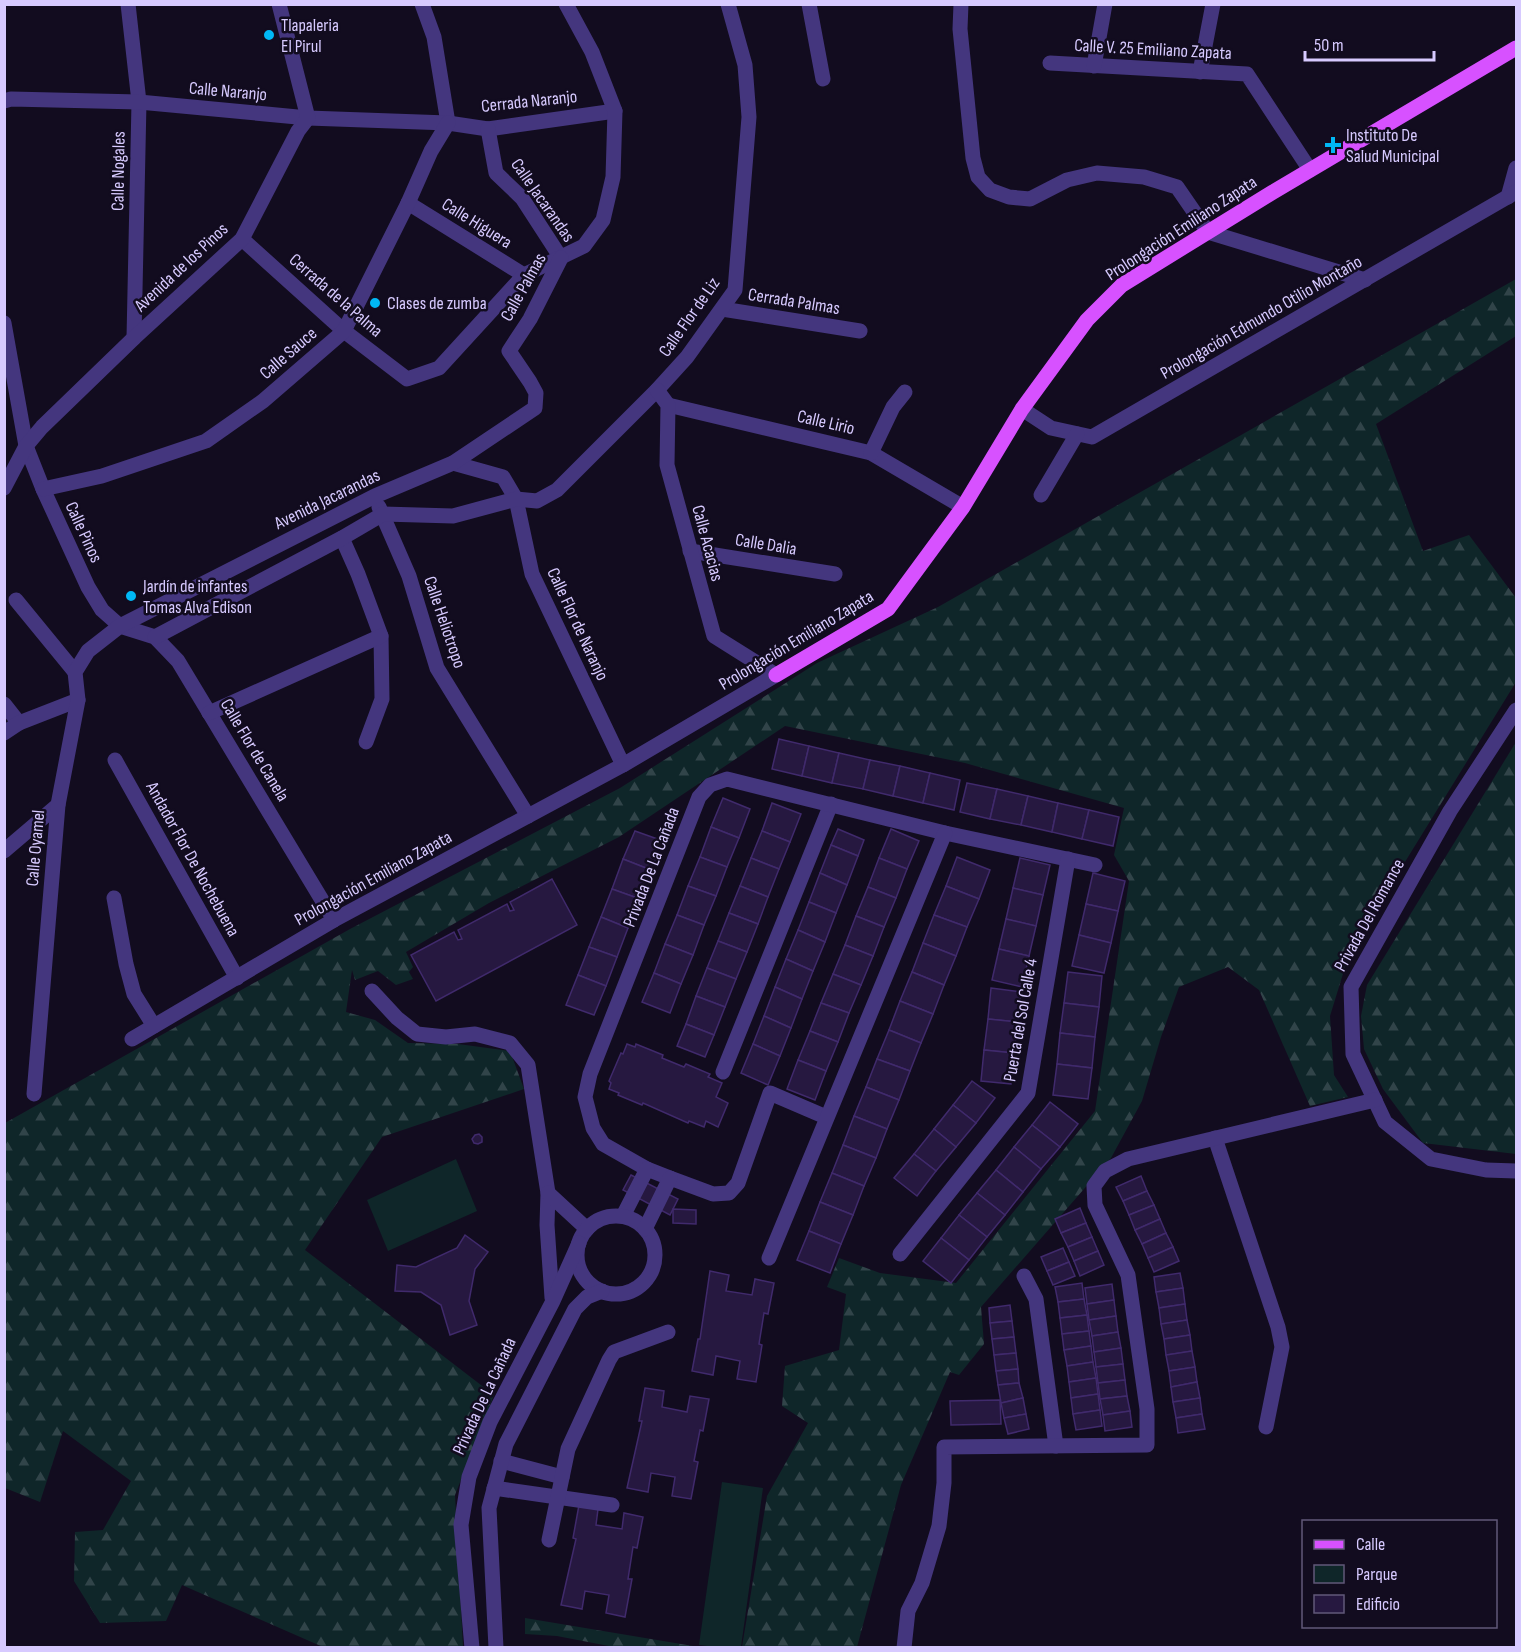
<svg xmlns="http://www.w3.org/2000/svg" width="1521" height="1652" font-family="'Sofia Sans Condensed',sans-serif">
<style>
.green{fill:#0f2629}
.forest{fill:url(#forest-firs)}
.building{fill:#261840;stroke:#402a6c;stroke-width:1.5}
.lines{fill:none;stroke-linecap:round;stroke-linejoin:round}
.minor{stroke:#44367e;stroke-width:15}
.major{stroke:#d751ff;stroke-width:15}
.poi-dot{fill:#00b8f5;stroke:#120c1f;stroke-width:2}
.labels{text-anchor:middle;stroke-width:5;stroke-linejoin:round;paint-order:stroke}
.poi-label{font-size:18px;fill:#d7caff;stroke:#120c1f;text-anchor:start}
.street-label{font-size:18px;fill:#d7caff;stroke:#120c1f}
</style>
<defs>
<pattern id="forest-firs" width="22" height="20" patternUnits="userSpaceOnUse" patternTransform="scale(1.5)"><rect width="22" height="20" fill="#0f2629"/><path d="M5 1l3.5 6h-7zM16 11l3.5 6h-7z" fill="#314449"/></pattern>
</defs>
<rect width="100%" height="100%" fill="#120c1f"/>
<!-- green -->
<g class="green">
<polygon points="456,1159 477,1211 388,1251 367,1200"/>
<polygon points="722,1482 763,1488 741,1647 715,1647 699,1645"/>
</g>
<!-- forest -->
<g class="forest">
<polygon points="1516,279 1516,336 1376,424 1423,551 1469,535 1516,598 1516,682 1350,951 1330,1016 1334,1075 1348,1097 1310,1106 1259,990 1228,967 1179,987 1161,1037 1142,1101 1111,1158 981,1307 984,1344 959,1375 950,1372 901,1485 857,1647 742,1647 767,1496 808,1423 782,1406 785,1366 839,1350 846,1294 827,1287 839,1258 880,1273 956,1283 1095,1111 1129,881 1114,855 1124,808 965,763 785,726 619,837 489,903 406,952 413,967 409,972 413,979 396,985 378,971 355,980 352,970 346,1012 375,1020 408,1043 458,1044 510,1051 524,1089 382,1137 305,1250 494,1395 455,1495 463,1647 323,1647 182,1585 166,1621 100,1623 74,1581 75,1532 103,1530 131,1481 63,1431 40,1502 5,1488 5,1123 350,929 620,788 817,663 938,607"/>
<polygon points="1516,742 1516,1154 1423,1143 1383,1089 1364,1049 1361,1016 1367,985"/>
<polygon points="525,1618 693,1646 702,1647 614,1647 557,1636 525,1634"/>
</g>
<!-- building -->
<g class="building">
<polygon points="779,739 809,746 802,776 772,769"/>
<polygon points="809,746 839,753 832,783 802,776"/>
<polygon points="839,753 870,760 863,789 832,783"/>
<polygon points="870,760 900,766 893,796 863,789"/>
<polygon points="900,766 930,773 923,803 893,796"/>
<polygon points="930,773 960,780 954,810 923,803"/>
<polygon points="967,783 997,789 990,819 960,812"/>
<polygon points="997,789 1028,796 1021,825 990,819"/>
<polygon points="1028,796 1058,803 1052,832 1021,825"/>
<polygon points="723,798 750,809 739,838 711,827"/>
<polygon points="772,803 801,814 790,842 762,831"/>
<polygon points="1058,803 1089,810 1082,839 1052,832"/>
<polygon points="1089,810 1119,817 1113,846 1082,839"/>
<polygon points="711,827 739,838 727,867 700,857"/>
<polygon points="838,829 864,840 858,856 831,845"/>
<polygon points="891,829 919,841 907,869 879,858"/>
<polygon points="635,831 663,841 651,870 623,859"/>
<polygon points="762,831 790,842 779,869 751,858"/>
<polygon points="831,845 858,856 847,885 820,873"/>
<polygon points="700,857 727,867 716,896 688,886"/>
<polygon points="957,857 990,870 979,899 946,886"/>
<polygon points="751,858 779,869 768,897 740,886"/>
<polygon points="879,858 907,869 896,898 868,887"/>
<polygon points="1020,858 1050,865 1043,895 1013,888"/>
<polygon points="623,859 651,870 640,899 612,889"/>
<polygon points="820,873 847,885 836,913 809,902"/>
<polygon points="1093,873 1125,881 1118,911 1086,904"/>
<polygon points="552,879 577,925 436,1001 411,955 454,932 458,940 462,939 458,930 507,904 510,911 514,910 510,902"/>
<polygon points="688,886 716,896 704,925 677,915"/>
<polygon points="740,886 768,897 758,924 729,913"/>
<polygon points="946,886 979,899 967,927 934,915"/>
<polygon points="868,887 896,898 884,927 856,916"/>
<polygon points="1013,888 1043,895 1036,926 1006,919"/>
<polygon points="612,889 640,899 628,928 601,917"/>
<polygon points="809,902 836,913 825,942 798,930"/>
<polygon points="1086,904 1118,911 1111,943 1079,935"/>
<polygon points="729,913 758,924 747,952 718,941"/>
<polygon points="677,915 704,925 693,955 665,944"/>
<polygon points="934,915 967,927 956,956 923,943"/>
<polygon points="856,916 884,927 873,956 845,945"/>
<polygon points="601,917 628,928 617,957 589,947"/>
<polygon points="1006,919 1036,926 1029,956 999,949"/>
<polygon points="798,930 825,942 813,971 786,959"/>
<polygon points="1079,935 1111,943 1104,973 1072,966"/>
<polygon points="718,941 747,952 736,979 707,968"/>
<polygon points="923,943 956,956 944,985 912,972"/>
<polygon points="665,944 693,955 681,984 654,973"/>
<polygon points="845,945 873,956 861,985 833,974"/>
<polygon points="589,947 617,957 606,986 578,975"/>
<polygon points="999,949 1029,956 1022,987 992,980"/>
<polygon points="786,959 813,971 802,999 775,987"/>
<polygon points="707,968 736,979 725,1007 696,996"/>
<polygon points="912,972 944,985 933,1014 900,1001"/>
<polygon points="1068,972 1102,976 1099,1007 1064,1003"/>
<polygon points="654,973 681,984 670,1013 642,1002"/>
<polygon points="833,974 861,985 849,1013 821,1003"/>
<polygon points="578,975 606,986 594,1015 566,1005"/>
<polygon points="775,987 802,999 791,1028 764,1016"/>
<polygon points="991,988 1021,992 1018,1022 988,1019"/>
<polygon points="696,996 725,1007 714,1035 686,1024"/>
<polygon points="900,1001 933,1014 921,1043 889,1030"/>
<polygon points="821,1003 849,1013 838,1042 810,1031"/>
<polygon points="1064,1003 1099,1007 1095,1037 1060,1033"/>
<polygon points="764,1016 791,1028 780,1056 753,1044"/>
<polygon points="988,1019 1018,1022 1014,1053 984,1050"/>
<polygon points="686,1024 714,1035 705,1057 677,1046"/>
<polygon points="889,1030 921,1043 910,1071 877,1059"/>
<polygon points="810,1031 838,1042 826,1071 798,1060"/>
<polygon points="1060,1033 1095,1037 1092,1068 1057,1064"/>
<polygon points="627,1044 635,1047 636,1044 663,1055 662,1058 684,1067 686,1064 710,1074 708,1077 722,1083 716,1097 728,1103 718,1127 706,1121 704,1127 689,1121 688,1123 643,1103 642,1105 618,1095 619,1093 609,1089 611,1083 609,1081 621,1053 623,1054"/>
<polygon points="753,1044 780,1056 768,1085 741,1073"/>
<polygon points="984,1050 1014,1053 1011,1084 981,1081"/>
<polygon points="877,1059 910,1071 899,1100 866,1087"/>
<polygon points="798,1060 826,1071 815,1100 787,1089"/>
<polygon points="1057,1064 1092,1068 1088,1099 1053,1095"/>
<polygon points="972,1081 995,1098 976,1123 953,1105"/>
<polygon points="866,1087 899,1100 887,1129 854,1116"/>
<polygon points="1050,1102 1078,1124 1060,1147 1032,1125"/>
<polygon points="953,1105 976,1123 956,1147 934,1129"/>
<polygon points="854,1116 887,1129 876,1158 843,1145"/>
<polygon points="1032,1125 1060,1147 1041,1169 1014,1147"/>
<polygon points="934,1129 956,1147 936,1171 914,1154"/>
<polygon points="479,1134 482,1137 482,1142 478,1144 474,1143 472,1139 475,1135"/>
<polygon points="843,1145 876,1158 864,1186 832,1173"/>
<polygon points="1014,1147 1041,1169 1023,1192 996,1170"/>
<polygon points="914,1154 936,1171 917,1196 894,1178"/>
<polygon points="996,1170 1023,1192 1005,1215 977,1193"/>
<polygon points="832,1173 864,1186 853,1215 820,1202"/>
<polygon points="631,1175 678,1199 670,1215 623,1190"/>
<polygon points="1141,1176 1147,1191 1123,1201 1116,1187"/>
<polygon points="1147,1191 1154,1205 1129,1215 1123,1201"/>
<polygon points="977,1193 1005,1215 987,1237 959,1215"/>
<polygon points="820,1202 853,1215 841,1244 809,1231"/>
<polygon points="1154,1205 1160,1219 1135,1230 1129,1215"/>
<polygon points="1080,1208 1086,1223 1061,1233 1055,1219"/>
<polygon points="673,1209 696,1210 696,1224 673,1223"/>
<polygon points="959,1215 987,1237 969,1260 941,1238"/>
<polygon points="1160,1219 1166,1233 1142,1244 1135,1230"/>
<polygon points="1086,1223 1092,1237 1068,1247 1061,1233"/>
<polygon points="809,1231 841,1244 830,1273 797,1260"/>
<polygon points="1166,1233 1173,1247 1148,1258 1142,1244"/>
<polygon points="465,1235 488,1252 475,1269 469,1301 477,1325 450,1335 441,1305 421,1292 395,1291 397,1265 416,1267 457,1248"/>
<polygon points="1092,1237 1098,1251 1074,1261 1068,1247"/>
<polygon points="941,1238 969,1260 951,1283 923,1261"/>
<polygon points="1173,1247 1179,1261 1154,1272 1148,1258"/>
<polygon points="1063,1248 1069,1262 1047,1271 1041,1257"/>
<polygon points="1098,1251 1104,1265 1080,1276 1074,1261"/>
<polygon points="1069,1262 1075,1276 1053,1285 1047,1271"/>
<polygon points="710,1271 729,1275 726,1291 752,1295 755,1279 774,1283 768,1314 764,1313 759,1344 762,1345 756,1382 737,1379 740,1361 716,1356 713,1375 692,1371 698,1339 700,1339"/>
<polygon points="1180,1273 1183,1288 1156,1292 1154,1277"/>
<polygon points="1082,1283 1084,1299 1058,1302 1055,1287"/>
<polygon points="1112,1284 1114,1300 1087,1304 1085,1288"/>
<polygon points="1183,1288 1185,1304 1159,1308 1156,1292"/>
<polygon points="1084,1299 1087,1315 1060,1318 1058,1302"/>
<polygon points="1114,1300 1116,1316 1089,1320 1087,1304"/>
<polygon points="1185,1304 1187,1320 1161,1324 1159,1308"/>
<polygon points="1010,1305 1012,1321 990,1323 989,1308"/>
<polygon points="1087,1315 1089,1331 1062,1334 1060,1318"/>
<polygon points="1116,1316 1118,1332 1092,1336 1089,1320"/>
<polygon points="1187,1320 1190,1335 1164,1339 1161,1324"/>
<polygon points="1012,1321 1014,1337 992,1339 990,1323"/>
<polygon points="1089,1331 1091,1346 1064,1350 1062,1334"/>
<polygon points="1118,1332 1121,1348 1094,1352 1092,1336"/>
<polygon points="1190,1335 1192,1351 1166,1355 1164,1339"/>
<polygon points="1014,1337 1016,1353 994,1355 992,1339"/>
<polygon points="1091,1346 1093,1362 1067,1366 1064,1350"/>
<polygon points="1121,1348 1123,1364 1096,1367 1094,1352"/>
<polygon points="1192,1351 1195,1367 1169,1371 1166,1355"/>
<polygon points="1016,1353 1018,1369 996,1371 994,1355"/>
<polygon points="1093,1362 1096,1378 1069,1382 1067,1366"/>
<polygon points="1123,1364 1125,1380 1098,1383 1096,1367"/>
<polygon points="1195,1367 1197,1382 1171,1387 1169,1371"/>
<polygon points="1018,1369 1019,1383 998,1385 996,1371"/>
<polygon points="1096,1378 1098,1394 1071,1398 1069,1382"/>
<polygon points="1125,1380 1127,1396 1100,1399 1098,1383"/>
<polygon points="1197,1382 1200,1398 1173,1402 1171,1387"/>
<polygon points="1019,1383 1023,1398 1001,1403 998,1385"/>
<polygon points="645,1388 664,1391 662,1407 687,1412 690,1396 709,1399 703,1431 700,1430 694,1461 698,1462 691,1499 672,1496 675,1477 651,1473 648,1492 627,1488 642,1421 639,1421"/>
<polygon points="1098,1394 1100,1410 1073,1414 1071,1398"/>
<polygon points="1127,1396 1130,1411 1103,1415 1100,1399"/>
<polygon points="1023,1398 1026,1414 1004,1418 1001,1403"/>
<polygon points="1200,1398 1202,1414 1176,1418 1173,1402"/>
<polygon points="1000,1400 1001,1424 951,1425 950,1401"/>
<polygon points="1100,1410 1102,1426 1076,1430 1073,1414"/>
<polygon points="1130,1411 1132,1427 1105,1431 1103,1415"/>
<polygon points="1026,1414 1029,1429 1008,1434 1004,1418"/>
<polygon points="1202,1414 1205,1429 1178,1433 1176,1418"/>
<polygon points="579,1505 598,1509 596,1525 622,1529 624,1513 643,1517 637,1548 633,1547 628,1579 632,1579 625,1617 606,1613 609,1595 585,1591 582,1609 561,1605 576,1539 573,1538"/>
</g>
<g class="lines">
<!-- minor -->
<g class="minor">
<polyline points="128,4 139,102 134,338"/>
<polyline points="422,4 434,37 448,123"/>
<polyline points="809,4 823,79"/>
<polyline points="961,4 960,29 973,158 978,177 990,190 1009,197 1030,199 1067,180 1097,173 1144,177 1177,187 1208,232 1365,280"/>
<polyline points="1050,63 1247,74 1310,170"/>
<polyline points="1094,66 1105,4"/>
<polyline points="1200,72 1213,4"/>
<polyline points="4,101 11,99 139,102 308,118 448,123 488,129 615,111"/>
<polyline points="488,129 496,173 522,198 561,258"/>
<polyline points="1508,197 1516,168"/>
<polyline points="408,203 524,275"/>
<polyline points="242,239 344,331 407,379 439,368 524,275 584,246 603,220 613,177 615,111 592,52 566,4"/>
<polyline points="722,309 860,331"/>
<polyline points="4,323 26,446 43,489 88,587 102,610 120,626 155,637 178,661 334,920"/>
<polyline points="668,405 871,453 963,507"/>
<polyline points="1022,409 1051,428 1092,437 1516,192"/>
<polyline points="871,453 893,407 905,392"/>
<polyline points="453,463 503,477 516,499 532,574 623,765"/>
<polyline points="4,488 26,446 42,427 134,338 242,239 298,131 308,118 279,4"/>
<polyline points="43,489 102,476 206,441 263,401 344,331 408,203 431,151 448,123"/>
<polyline points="1041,495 1077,434"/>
<polyline points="379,507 409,576 437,668 528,816"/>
<polyline points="342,538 358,574 381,636 382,699 366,742"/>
<polyline points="690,551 835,574"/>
<polyline points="16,600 75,672"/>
<polyline points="155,637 342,538 383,514 453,516 516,499 537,501 557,490 657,390 687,357 735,290 749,117 745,65 728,4"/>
<polyline points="4,704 19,723"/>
<polyline points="1516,710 1450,811 1351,987 1353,1054 1385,1122 1431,1159 1486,1170 1516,1171"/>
<polyline points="209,713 381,636"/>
<polyline points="4,733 19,723 78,700"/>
<polyline points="115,760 237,978"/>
<polyline points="4,851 58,805"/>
<polyline points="114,898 126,964 134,994 154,1026"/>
<polyline points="372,991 397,1018 417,1034 446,1037 475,1034 510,1043 528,1065 548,1193 547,1225 552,1298"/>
<polyline points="132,1039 334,920 623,765 776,675 714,636 667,465 668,405 657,390"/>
<polyline points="723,1072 831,804"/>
<polyline points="34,1094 58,805 78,700 75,672 88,651 120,626 375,496 453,463 535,408 536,393 530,382 509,351 530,319 561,258"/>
<polyline points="826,1117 770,1093 738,1183 729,1193 713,1194 670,1178 647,1169 603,1144 593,1128 585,1097 590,1074 699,797 710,785 727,779 945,833 1095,865"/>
<polyline points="1215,1138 1278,1327 1282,1347 1266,1427"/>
<polyline points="548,1193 587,1229"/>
<polyline points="623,1216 647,1169"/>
<circle cx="616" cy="1255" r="39"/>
<polyline points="645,1229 670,1178"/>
<polyline points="900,1254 1028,1093 1068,859"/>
<polyline points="769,1258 945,833"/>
<polyline points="1024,1276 1036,1299 1056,1446"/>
<polyline points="501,1461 562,1477"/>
<polyline points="494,1488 612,1505"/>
<polyline points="549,1540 568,1449 609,1360 614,1352 668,1332"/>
<polyline points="472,1648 461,1525 469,1477 490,1422 553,1301 579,1243"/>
<polyline points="496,1648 489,1508 506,1444 575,1309 587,1297 602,1291"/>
<polyline points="904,1648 908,1611 922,1583 939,1526 944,1483 944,1447 1147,1445 1147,1409 1128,1275 1095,1205 1094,1186 1105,1171 1128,1159 1375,1100"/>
</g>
<!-- major -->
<polyline class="major" points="776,675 888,609 963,507 1022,409 1087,320 1122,285 1273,192 1516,48"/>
</g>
<!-- markers -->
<g class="poi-dot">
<circle cx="269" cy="35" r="6"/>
<path d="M1330 136h6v6h6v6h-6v6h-6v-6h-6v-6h6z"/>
<circle cx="375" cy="303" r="6"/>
<circle cx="131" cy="596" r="6"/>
</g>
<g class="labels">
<!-- poi labels -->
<g class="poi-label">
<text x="281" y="31">Tlapaleria<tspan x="281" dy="21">El Pirul</tspan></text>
<text x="1346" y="141">Instituto De<tspan x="1346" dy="21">Salud Municipal</tspan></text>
<text x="387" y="309">Clases de zumba</text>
<text x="143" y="592">Jardín de infantes<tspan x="143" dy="21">Tomas Alva Edison</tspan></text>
</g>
<!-- street labels -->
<g class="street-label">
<text transform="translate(1153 49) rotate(3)" y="6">Calle V. 25 Emiliano Zapata</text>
<text transform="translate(228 91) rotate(5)" y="6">Calle Naranjo</text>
<text transform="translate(529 101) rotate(-6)" y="6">Cerrada Naranjo</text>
<text transform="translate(118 171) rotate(-89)" y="6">Calle Nogales</text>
<text transform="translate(543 200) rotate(55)" y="6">Calle Jacarandas</text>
<text transform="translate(477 223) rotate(32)" y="6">Calle Higuera</text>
<text transform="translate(1181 228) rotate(-33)" y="6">Prolongación Emiliano Zapata</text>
<text transform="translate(181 267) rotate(-43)" y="6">Avenida de los Pinos</text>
<text transform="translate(523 287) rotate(-61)" y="6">Calle Palmas</text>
<text transform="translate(336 295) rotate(41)" y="6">Cerrada de la Palma</text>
<text transform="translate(794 301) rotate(9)" y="6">Cerrada Palmas</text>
<text transform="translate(689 317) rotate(-55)" y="6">Calle Flor de Liz</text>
<text transform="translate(1261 317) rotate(-30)" y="6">Prolongación Edmundo Otilio Montaño</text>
<text transform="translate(288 353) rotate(-41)" y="6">Calle Sauce</text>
<text transform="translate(826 422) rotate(13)" y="6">Calle Lirio</text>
<text transform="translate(327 499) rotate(-26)" y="6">Avenida Jacarandas</text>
<text transform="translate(84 532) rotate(65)" y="6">Calle Pinos</text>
<text transform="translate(708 543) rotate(75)" y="6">Calle Acacias</text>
<text transform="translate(766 544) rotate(9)" y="6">Calle Dalia</text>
<text transform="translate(445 622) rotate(71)" y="6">Calle Heliotropo</text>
<text transform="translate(578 624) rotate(65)" y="6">Calle Flor de Naranjo</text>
<text transform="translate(796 640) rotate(-31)" y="6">Prolongación Emiliano Zapata</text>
<text transform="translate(255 750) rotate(59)" y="6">Calle Flor de Canela</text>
<text transform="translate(35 848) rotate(-85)" y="6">Calle Oyamel</text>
<text transform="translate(193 859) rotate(61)" y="6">Andador Flor De Nochebuena</text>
<text transform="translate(651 867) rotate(-69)" y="6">Privada De La Cañada</text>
<text transform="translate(373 878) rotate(-29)" y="6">Prolongación Emiliano Zapata</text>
<text transform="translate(1369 915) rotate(-61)" y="6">Privada Del Romance</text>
<text transform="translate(1020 1020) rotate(-80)" y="6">Puerta del Sol Calle 4</text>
<text transform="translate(484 1396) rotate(-65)" y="6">Privada De La Cañada</text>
</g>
</g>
<!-- border -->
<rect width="1521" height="1652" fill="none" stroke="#d7caff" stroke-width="12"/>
<!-- legend -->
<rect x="1302" y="1520" width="195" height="108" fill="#120c1f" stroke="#615879" stroke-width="1.5"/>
<rect x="1314" y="1540" width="30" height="9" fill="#d751ff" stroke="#615879" stroke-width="1.5"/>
<text x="1356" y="1550" font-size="18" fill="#d7caff">Calle</text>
<rect x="1314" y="1565" width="30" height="18" fill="#0f2629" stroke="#615879" stroke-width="1.5"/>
<text x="1356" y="1580" font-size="18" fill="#d7caff">Parque</text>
<rect x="1314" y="1595" width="30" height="18" fill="#261840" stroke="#615879" stroke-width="1.5"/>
<text x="1356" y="1610" font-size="18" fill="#d7caff">Edificio</text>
<!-- scale -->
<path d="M1305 51v9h129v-9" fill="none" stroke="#d7caff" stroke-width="3"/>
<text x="1314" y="51" font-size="18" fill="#d7caff" stroke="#120c1f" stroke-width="4.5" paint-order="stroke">50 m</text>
</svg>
